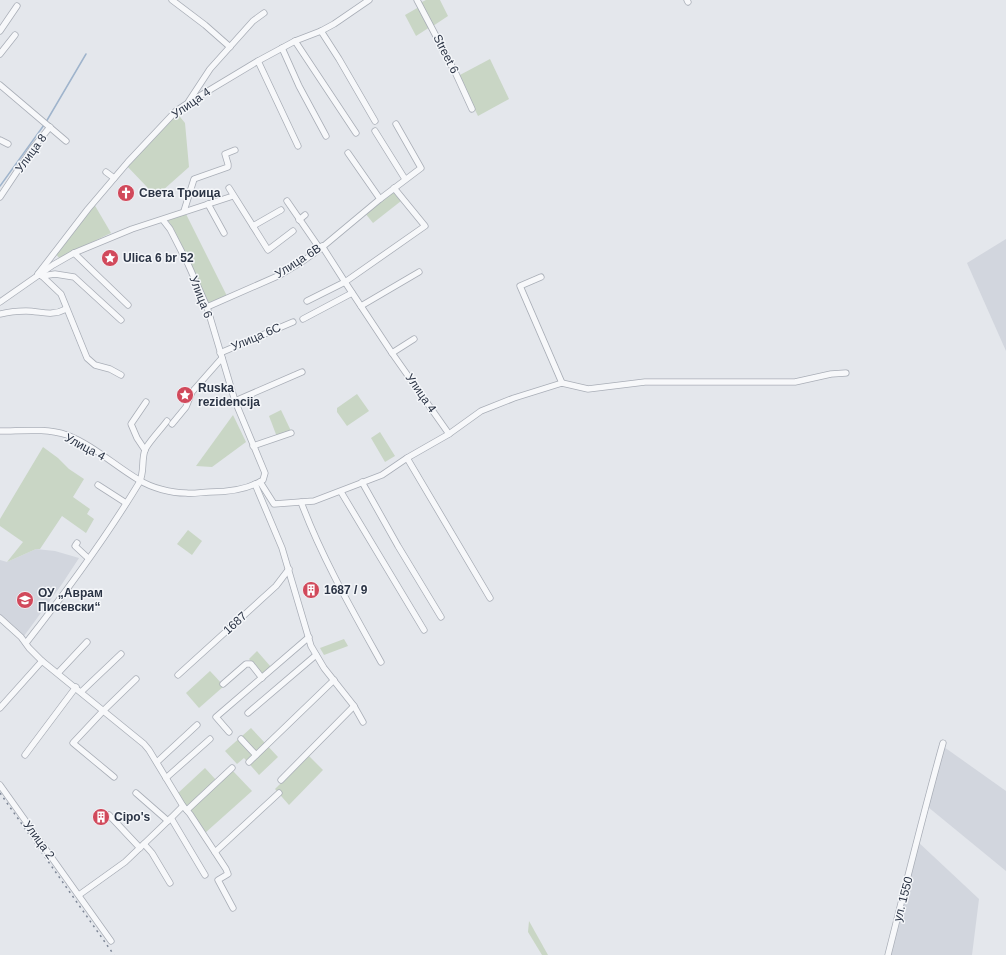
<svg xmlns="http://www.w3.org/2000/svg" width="1006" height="955" font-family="Helvetica,sans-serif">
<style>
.built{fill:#d2d6de}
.green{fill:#c9d6c5}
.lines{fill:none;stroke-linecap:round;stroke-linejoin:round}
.stream{stroke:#9fb4cc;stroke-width:1.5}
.minor-casing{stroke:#a9aeb7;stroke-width:7}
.minor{stroke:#f7f8fa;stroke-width:5.5}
.rail{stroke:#7d8696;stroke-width:1.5;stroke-dasharray:2 4;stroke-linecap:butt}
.labels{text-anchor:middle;stroke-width:3;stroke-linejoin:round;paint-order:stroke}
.street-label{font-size:12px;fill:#2b3445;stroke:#f4f6f9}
.poi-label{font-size:12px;font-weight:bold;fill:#2b3445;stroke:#f4f6f9;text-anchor:start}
</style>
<rect width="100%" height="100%" fill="#e4e7ec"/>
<!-- built -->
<g class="built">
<polygon points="1006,239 1006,351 967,263"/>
<polygon points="36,549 55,551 79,558 62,584 24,636 0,616 0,560 7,562"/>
<polygon points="944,747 1006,791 1006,871 928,807"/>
<polygon points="917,841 979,899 972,955 886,955"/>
</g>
<!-- green -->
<g class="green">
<polygon points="426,0 440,0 448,16 433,26 420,3"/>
<polygon points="419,7 430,27 416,36 405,15"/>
<polygon points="490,59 509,99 478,116 458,76"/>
<polygon points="176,112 185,123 189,167 153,199 147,187 126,165"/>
<polygon points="393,191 401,201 373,223 365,213"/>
<polygon points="94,204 111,233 59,258 56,254"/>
<polygon points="185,212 227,296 211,303 207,301 173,228 168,220"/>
<polygon points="357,394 369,411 347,426 337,412 337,408"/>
<polygon points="281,410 291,431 277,437 269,416"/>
<polygon points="233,415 246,442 212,467 196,466"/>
<polygon points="380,432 395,456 385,462 371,438"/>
<polygon points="43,447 58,458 69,469 84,479 73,497 90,509 87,514 94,519 86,533 62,516 40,549 36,549 7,562 23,542 0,526 0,519"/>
<polygon points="188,530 202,541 192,555 177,544"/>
<polygon points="344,639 348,646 324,655 320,648"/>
<polygon points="257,651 271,667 262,674 249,659"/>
<polygon points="210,671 224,686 199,708 186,693"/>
<polygon points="251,728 278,757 259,775 244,758 237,764 225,751"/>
<polygon points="309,756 323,770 289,805 275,789"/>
<polygon points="205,768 216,780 188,807 185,806 177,794"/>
<polygon points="232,770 252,791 205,833 189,809"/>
<polygon points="529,921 548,955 542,955 528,932"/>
</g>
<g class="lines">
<!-- stream -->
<g class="stream">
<polyline points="46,122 86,54"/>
<polyline points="0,186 44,125"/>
</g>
<!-- minor casing -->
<g class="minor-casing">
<g id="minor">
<polyline points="172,0 205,25 230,47"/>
<polyline points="417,0 456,74 472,109"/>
<polyline points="687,0 688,2"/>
<polyline points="0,31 17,6"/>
<polyline points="321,31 339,59 375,121"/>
<polyline points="295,41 356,133"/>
<polyline points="282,48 299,86 326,136"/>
<polyline points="0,54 15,35"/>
<polyline points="258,61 298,146"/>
<polyline points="0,85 66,141"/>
<polyline points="189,101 210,69 253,21 264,13"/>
<polyline points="375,131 405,179"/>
<polyline points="0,140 8,144"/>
<polyline points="348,153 380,199"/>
<polyline points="106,172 114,178"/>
<polyline points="229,188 268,250 293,231"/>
<polyline points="0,197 32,149 50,127"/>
<polyline points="287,201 320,249"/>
<polyline points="208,204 224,233"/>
<polyline points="184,211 194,179 228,167 228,164 225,154 235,150"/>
<polyline points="299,220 305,215"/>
<polyline points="253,226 281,210"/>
<polyline points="322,246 345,282 392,353 449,434"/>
<polyline points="74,253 128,305"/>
<polyline points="38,274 88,209 128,162 176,111 188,103 258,61 295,41 321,31 334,24 369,0"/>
<polyline points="38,274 42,276 61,294 87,358 95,365 110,369 121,375"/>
<polyline points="42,276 55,274 74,277 121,320"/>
<polyline points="541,277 520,286 562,383"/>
<polyline points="307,301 345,282 425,226 394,188"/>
<polyline points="0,302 53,265 74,253 132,229 233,196"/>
<polyline points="361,306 419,272"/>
<polyline points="207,307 280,275 303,261 320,249 380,199 421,168 396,124"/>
<path d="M0,314C8,312 17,311 26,311C41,311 51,317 66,309"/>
<polyline points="303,319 352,293"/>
<polyline points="220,353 293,322"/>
<polyline points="392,353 414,339"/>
<polyline points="235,401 302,372"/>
<polyline points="172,424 186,407 192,392 222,358"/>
<path d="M0,431C22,431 45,428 67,435C93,445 115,466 139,480C152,488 171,493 186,493C194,494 202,492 210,492C229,492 247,490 263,480L265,473L235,401L207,307L188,264L170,229L163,220"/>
<polyline points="253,446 291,433"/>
<polyline points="145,450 137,438 131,424 146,402"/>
<polyline points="407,458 490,598"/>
<polyline points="260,482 274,504 314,501 382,475 407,458 449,434 481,411 514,398 562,383 588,389 645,382 795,382 831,374 846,373"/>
<polyline points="362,482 398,546 441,617"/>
<polyline points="255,484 282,548 311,646 324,668 354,706 363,722"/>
<polyline points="98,485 126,503"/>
<polyline points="341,492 424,630"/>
<path d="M301,502C322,558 352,610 381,662"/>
<polyline points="77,543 75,546 88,558"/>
<polyline points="0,618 21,637 29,648 42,661 144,744 149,750 183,806 190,814 226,869 228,874 218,880 233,908"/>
<path d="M26,643C66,592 105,539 139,483C145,472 141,461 145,450C147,444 162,428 167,421"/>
<polyline points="58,673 87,642"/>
<polyline points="178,675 276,586 289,569"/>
<polyline points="223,684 246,664 251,664 262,678"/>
<polyline points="81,692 121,654"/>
<polyline points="0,708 42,661"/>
<polyline points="248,713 316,655"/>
<polyline points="229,732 216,717 309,637"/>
<polyline points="241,739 256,755"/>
<polyline points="25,755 76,687"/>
<polyline points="157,762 197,725"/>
<polyline points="249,762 334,680"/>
<polyline points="114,777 73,743 103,711 136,679"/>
<polyline points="166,778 210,739"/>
<polyline points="281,780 354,706"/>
<polyline points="0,785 111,941"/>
<polyline points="136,793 168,821"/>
<polyline points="187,810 232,768"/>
<polyline points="109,815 140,848"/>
<polyline points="171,818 205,875"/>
<polyline points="144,844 152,853 170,883"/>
<polyline points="215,852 279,793"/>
<polyline points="79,895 125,862 171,818 183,806"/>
<path d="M888,955C906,884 923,814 943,743"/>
</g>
</g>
<!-- minor -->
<use href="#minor" class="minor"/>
<!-- rail -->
<polyline class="rail" points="0,793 114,955"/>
</g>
<!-- icons -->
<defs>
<g id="church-disc" transform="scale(0.9)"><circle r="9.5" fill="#d1495b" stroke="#f4f6f9"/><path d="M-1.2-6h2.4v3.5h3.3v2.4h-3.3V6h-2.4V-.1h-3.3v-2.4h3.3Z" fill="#fff"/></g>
<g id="sight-disc" transform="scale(0.9)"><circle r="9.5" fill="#d1495b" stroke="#f4f6f9"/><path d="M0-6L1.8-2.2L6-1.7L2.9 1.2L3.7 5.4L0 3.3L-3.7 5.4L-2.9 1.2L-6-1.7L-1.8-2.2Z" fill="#fff"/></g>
<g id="building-disc" transform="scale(0.9)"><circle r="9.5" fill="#d1495b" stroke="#f4f6f9"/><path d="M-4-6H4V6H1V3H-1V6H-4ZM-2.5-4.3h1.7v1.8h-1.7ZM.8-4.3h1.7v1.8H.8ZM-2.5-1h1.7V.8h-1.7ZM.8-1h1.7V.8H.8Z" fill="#fff"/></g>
<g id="school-disc" transform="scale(0.9)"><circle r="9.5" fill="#d1495b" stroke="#f4f6f9"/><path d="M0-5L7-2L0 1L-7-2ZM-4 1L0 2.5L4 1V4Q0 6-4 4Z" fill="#fff"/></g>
</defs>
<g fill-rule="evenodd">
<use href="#church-disc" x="126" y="193"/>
<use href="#sight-disc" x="110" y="258"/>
<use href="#sight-disc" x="185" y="395"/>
<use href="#building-disc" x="311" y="590"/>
<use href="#school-disc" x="25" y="600"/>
<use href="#building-disc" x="101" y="817"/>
</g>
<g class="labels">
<!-- street labels -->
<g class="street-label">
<text transform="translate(446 54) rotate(63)" y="4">Street 6</text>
<text transform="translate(191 103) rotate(-35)" y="4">Улица 4</text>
<text transform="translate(31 153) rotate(-54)" y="4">Улица 8</text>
<text transform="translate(298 261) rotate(-33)" y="4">Улица 6B</text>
<text transform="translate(201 297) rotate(69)" y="4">Улица 6</text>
<text transform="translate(256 337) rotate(-23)" y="4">Улица 6C</text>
<text transform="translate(421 393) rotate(55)" y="4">Улица 4</text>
<text transform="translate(85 447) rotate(28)" y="4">Улица 4</text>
<text transform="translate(235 623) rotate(-42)" y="4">1687</text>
<text transform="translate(39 840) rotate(54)" y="4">Улица 2</text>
<text transform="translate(903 899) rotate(-75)" y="4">ул. 1550</text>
</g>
<!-- poi labels -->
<g class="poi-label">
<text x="139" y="197">Света Троица</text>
<text x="123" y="262">Ulica 6 br 52</text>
<text x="198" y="392">Ruska<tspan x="198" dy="14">rezidencija</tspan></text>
<text x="324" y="594">1687 / 9</text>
<text x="38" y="597">ОУ „Аврам<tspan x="38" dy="14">Писевски“</tspan></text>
<text x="114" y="821">Cipo's</text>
</g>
</g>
</svg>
